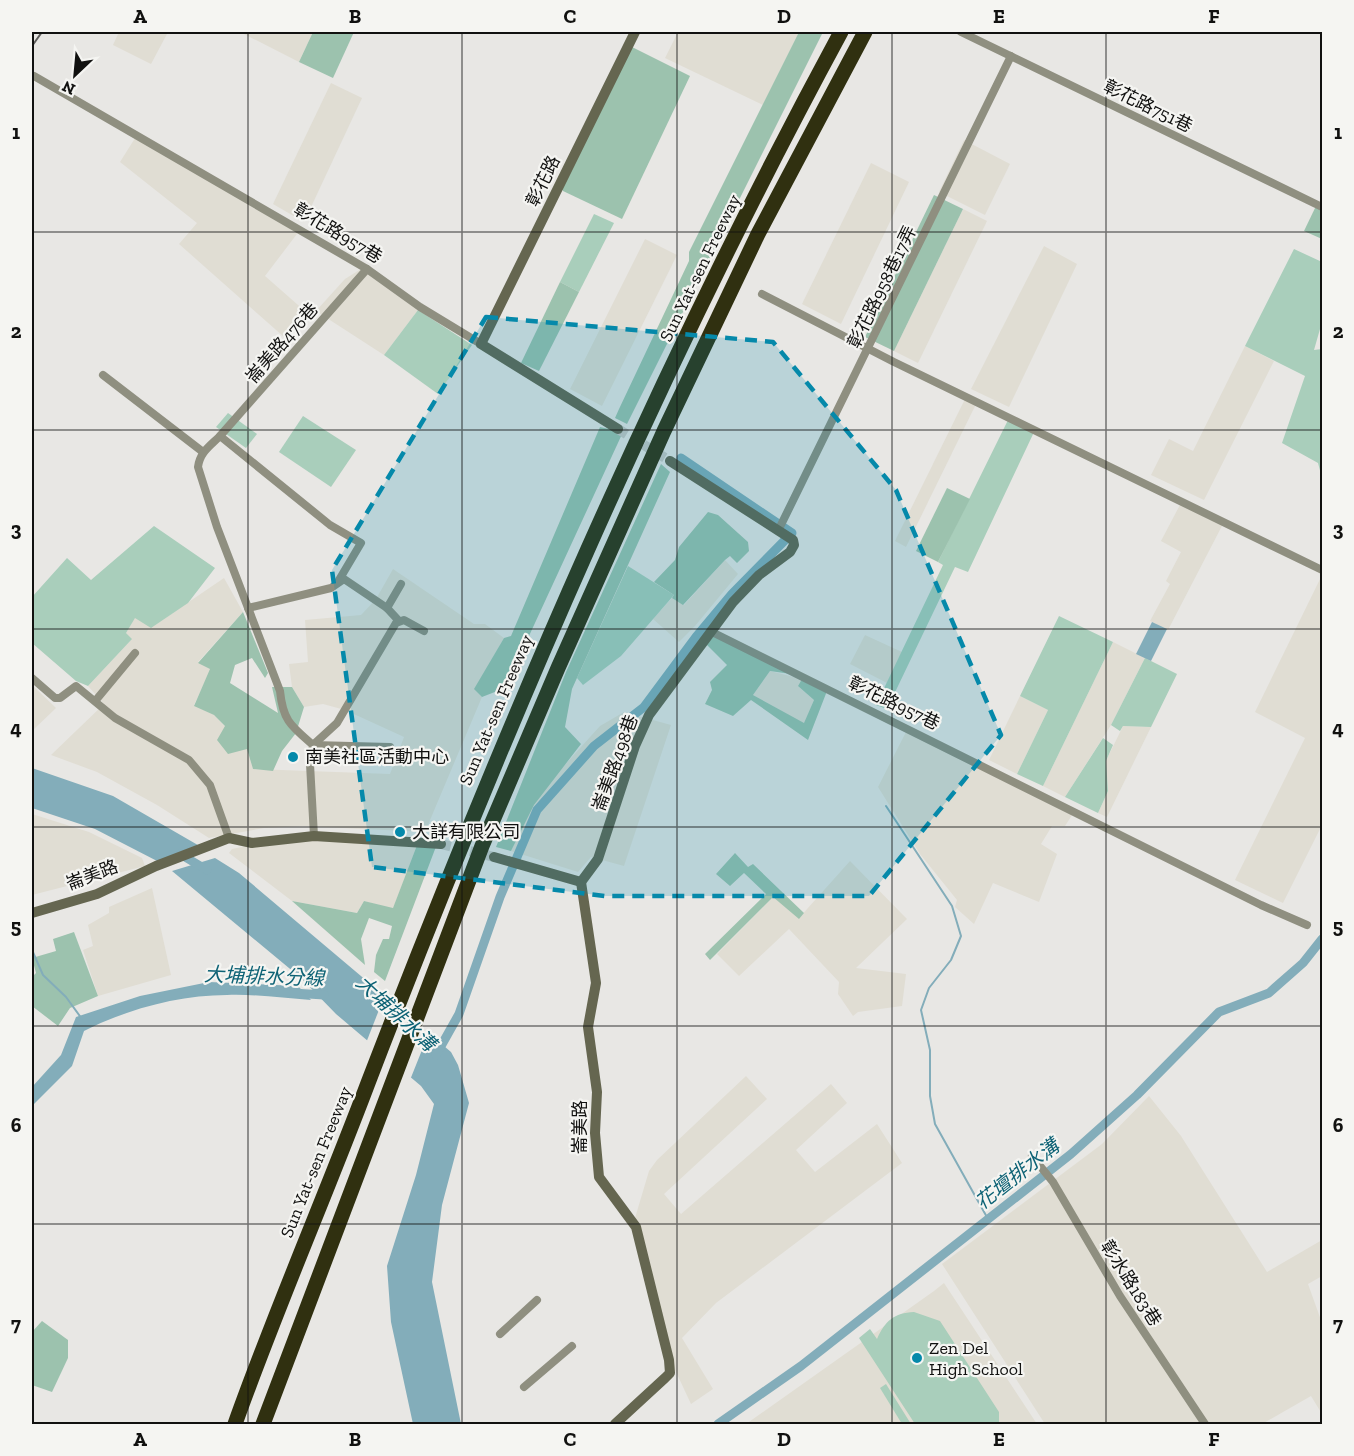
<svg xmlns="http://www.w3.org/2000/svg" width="1354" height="1456" font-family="'Zilla Slab','Noto Sans TC',serif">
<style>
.built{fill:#e0ddd3}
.green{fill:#a9cebb}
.forest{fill:#9cc2ae}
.water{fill:#83adba}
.pier{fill:#e8e7e4}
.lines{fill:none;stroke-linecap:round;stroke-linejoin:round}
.stream{stroke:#83adba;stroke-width:2}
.canal{stroke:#83adba;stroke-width:9}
.secondary-tunnel{stroke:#c8c7c4;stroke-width:10;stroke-dasharray:10 5;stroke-linecap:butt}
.street{stroke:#8f8f80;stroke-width:8}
.secondary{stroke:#656650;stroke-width:10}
.highway{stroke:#303010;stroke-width:15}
.rail{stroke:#5d5c5b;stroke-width:2}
.marked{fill:#0589aa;fill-opacity:0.2;stroke:#0589aa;stroke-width:4.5;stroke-dasharray:12 8;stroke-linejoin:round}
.grid{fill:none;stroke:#111110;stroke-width:1.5;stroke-opacity:0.55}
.poi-dot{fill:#0589aa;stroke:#f5f5f2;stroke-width:2}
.labels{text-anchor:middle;stroke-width:4.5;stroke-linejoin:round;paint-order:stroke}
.street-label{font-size:18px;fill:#111110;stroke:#f5f5f2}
.poi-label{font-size:18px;fill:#111110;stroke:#f5f5f2;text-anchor:start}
.water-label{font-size:20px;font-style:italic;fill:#0d6275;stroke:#f5f5f2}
.neatline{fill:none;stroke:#111110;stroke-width:2}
.grid-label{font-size:20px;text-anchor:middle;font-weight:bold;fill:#111110}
</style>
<rect width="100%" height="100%" fill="#e8e7e4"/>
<!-- built -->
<g class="built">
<polygon points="119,32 168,32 151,64 113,45"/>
<polygon points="240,32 313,32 299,62"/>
<polygon points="678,32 799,32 763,105 665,58"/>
<polygon points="331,83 362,98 304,222 273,204"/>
<polygon points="137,135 300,230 265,276 306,312 284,337 179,244 197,223 120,162"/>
<polygon points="964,140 1010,164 985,215 939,192"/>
<polygon points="871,163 909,182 841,324 802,304"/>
<polygon points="963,209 987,221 918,363 894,351"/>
<polygon points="645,239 677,255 602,406 570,389"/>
<polygon points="1044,246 1077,264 1009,407 971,389"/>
<polygon points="361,269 418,310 384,355 316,311 345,279"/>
<polygon points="1245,346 1274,361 1204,500 1151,475 1169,439 1193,451"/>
<polygon points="966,397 977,402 906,547 895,541"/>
<polygon points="1182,501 1224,522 1168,630 1150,621 1170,584 1166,581 1181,552 1161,541"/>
<polygon points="725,560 738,574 695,626 679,642 653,619 672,598 684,605"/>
<polygon points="393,569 474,624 485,624 504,638 475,689 482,697 425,832 303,826 264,828 209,838 157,805 97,772 51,755 104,704 88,686 131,640 126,633 135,617 152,627 224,578 243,612 198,662 211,669 194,705 214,715 247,749 253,769 390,774 404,737 345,710 323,704 304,707 292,687 289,664 308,662 305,620 361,615 376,599"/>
<polygon points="1322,575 1322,825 1283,903 1235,880 1305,738 1255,712"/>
<polygon points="865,635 902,652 887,683 850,664"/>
<polygon points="1113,642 1145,658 1111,725 1065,797 1043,786"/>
<polygon points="770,671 802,679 798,686 814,700 804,724 753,695"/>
<polygon points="32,685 56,708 32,731"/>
<polygon points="1020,696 1048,710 1017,774 989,760"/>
<polygon points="624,712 671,725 624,866 591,857 578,872 511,851 534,805 553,778 600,726"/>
<polygon points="1123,726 1151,727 1107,817 1098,813 1108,791 1106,761"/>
<polygon points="907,730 1074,812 1065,826 1052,826 1041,844 1057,854 1039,902 993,883 974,924 955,907 957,900 920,854 878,787"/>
<polygon points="32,814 89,832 142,858 145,866 32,895"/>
<polygon points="311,839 419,840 393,909 364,901 357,913 292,901 229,853 232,849 265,842"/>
<polygon points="850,861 907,919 856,968 906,974 902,1006 858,1012 853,1016 838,994 839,982 789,929 739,976 717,954 773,897 799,918"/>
<polygon points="152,888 171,975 98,996 83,950 93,946 88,925 109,913 109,907"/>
<polygon points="746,1076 767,1099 664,1194 681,1214 831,1084 847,1103 796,1150 815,1172 877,1124 902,1163 716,1303 682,1338 713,1389 691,1404 662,1342 635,1218 649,1171 657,1160"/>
<polygon points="1149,1096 1181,1136 1267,1272 1322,1240 1322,1276 1308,1284 1322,1323 1322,1414 1311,1396 1262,1424 1045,1424 942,1264 1102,1144"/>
<polygon points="944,1283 1037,1424 746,1424 934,1291"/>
</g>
<!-- green -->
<g class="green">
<polygon points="594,214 614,223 579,292 560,282"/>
<polygon points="1294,249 1322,262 1322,322 1314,350 1322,349 1322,478 1318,463 1282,443 1305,376 1245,346"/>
<polygon points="418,310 472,345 438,394 384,355"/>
<polygon points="228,413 257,434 246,448 216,427"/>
<polygon points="303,416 356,450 331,487 279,452"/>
<polygon points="1009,418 1035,430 968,572 955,567 887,709 876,705 943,565 938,562"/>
<polygon points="154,526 215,568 188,603 151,628 135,618 126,633 132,639 88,686 76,681 32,643 32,597 67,558 91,580"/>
<polygon points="628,566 674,595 621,656 583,685 577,678"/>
<polygon points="1059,616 1113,642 1043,786 1017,774 1048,710 1020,696"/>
<polygon points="1145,658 1177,674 1151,727 1123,726 1120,731 1111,725"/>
<polygon points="1103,738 1113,745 1106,761 1108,791 1098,813 1065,797"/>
<path d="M914,1312L940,1321L999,1412V1424H915L859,1338L870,1329L877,1339C885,1321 894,1313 914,1312Z"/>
<polygon points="886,1384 911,1424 902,1424 880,1388"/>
</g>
<!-- forest -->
<g class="forest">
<polygon points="313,32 354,32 333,78 299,62"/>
<polygon points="799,32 823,32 627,424 615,418 619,409 689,261 689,252"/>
<polygon points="630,46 690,76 622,219 563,191 561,186"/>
<polygon points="934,195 963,209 894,351 865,337"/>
<polygon points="1316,206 1322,209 1322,239 1304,231"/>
<polygon points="560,282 579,292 539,371 521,363"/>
<polygon points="600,427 623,432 505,688 482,697 474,689 504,638 511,636"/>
<polygon points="661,464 670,472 572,689 565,727 581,744 534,805 511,851 496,847 566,672"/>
<polygon points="947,488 970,499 938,562 916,551"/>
<polygon points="708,512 718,515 748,542 749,551 737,563 730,556 725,560 683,605 672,598 674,595 654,582 675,560 679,547"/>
<polygon points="243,612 268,673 265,678 252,658 235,665 230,683 278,713 272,687 292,687 304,707 296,733 282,751 273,771 253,769 247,749 228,754 217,740 225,726 214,715 194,706 210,669 198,663"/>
<polygon points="715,635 791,674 770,671 753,695 804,723 814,700 798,686 802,679 827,691 808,740 751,700 733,716 705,704 712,690 710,682 727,665 706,644"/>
<polygon points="419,840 437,844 385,981 374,972 376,955 383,939 389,939 392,926 369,918 361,939 365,965 292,901 357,913 364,901 393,908"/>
<polygon points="735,853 748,867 753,864 804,913 799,919 773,897 710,960 705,954 766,894 744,873 730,886 716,874"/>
<polygon points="74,932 98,996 70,1008 58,1026 32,1006 32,977 36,973 32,958 56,951 53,939"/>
<polygon points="42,1321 68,1340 68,1358 52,1392 32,1385 32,1332"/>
</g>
<!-- water -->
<g class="water">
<polygon points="1152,622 1167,629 1151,661 1136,654"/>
<polygon points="32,768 113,796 203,848 159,862 95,829 32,808"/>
<polygon points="215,858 239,873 451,1052 458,1065 469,1103 442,1205 432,1282 461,1424 413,1424 391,1322 387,1266 416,1175 434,1104 421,1086 336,1014 301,978 172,871"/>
<path d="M209,982L298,986L311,1000C283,998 255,994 227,995C180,995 127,1009 84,1031L72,1066L32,1106V1087L61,1055L76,1017L140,996Z"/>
</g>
<!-- pier -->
<polygon class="pier" points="386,992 430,1030 410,1080 366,1043"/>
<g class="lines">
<!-- stream -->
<g class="stream">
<polyline points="886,806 952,906 961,936 951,960 929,988 921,1010 930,1050 930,1096 935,1124 988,1219"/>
<polyline points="32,950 43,975 66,997 82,1019"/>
</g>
<!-- canal -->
<g class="canal">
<polyline points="180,854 207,870"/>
<polyline points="293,993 324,995"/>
<polyline points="436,1055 459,1014 500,897 537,810 594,746 644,707 696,637 732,594 792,533 681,458"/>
<polyline points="718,1424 801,1366 1071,1154 1137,1095 1219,1012 1269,993 1303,963 1322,939"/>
</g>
<!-- secondary-tunnel -->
<g class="secondary-tunnel">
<polyline points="618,429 670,461"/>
<polyline points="441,844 494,857"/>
</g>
<!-- street -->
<g class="street">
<polyline points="961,32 1322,207"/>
<polyline points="34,76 367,269 420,307 481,344"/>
<polyline points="762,294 894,362 1322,570"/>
<polyline points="103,375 203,452"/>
<polyline points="220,436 330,525 361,543 339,580"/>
<polyline points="778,531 1011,56"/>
<polyline points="248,608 331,588 344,579 387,608 399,621"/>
<polyline points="387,608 401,584"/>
<polyline points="710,631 1261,905 1307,925"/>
<polyline points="32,678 55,698 60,698 76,686 115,718 189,760 210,785 229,838"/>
<polyline points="96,700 135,653"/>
<polyline points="313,745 337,723 396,623 404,620 424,631"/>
<polyline points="313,745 390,747"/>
<path d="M314,836L310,764L313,745C291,726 283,721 280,691L217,527L198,467C200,452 210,446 220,436L367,269"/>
<polyline points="1032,1156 1053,1182 1120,1296 1205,1424"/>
<polyline points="500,1334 537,1300"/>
<polyline points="524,1387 572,1346"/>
</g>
<!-- secondary -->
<g class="secondary">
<polyline points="618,429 481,344 635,32"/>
<polyline points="494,857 581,882"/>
<polyline points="581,882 596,983 588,1027 597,1092 595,1133 599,1177 636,1227 669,1360 670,1373 665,1378 615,1424"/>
<polyline points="581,882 598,859 635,746 649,715 733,602 759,575 790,552 794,545 793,540 670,461"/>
<polyline points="32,913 97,894 156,866 229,838 252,843 314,836 441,844"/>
</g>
<!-- highway -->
<g class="highway">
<path d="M235,1424C276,1309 325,1197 368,1083C506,724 658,370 841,32"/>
<polyline points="263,1424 482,846 558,668 664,431 758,234 865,32"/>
</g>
<!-- rail -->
<polyline class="rail" points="32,46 42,32"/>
</g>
<!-- marked area -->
<path class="marked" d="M486,317L773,342L896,490L1001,735L869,896H605L372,867L332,570Z"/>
<!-- grid -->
<path class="grid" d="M248,32V1424M462,32V1424M677,32V1424M892,32V1424M1106,32V1424M32,232H1322M32,430H1322M32,629H1322M32,827H1322M32,1026H1322M32,1224H1322"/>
<!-- markers -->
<g class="poi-dot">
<circle cx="293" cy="757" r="6"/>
<circle cx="400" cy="832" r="6"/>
<circle cx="917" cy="1358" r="6"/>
</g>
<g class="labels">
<!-- street labels -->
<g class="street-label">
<text transform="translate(1148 106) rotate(26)" y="6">彰花路751巷</text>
<text transform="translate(543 181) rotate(-64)" y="6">彰花路</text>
<text transform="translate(338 233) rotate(31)" y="6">彰花路957巷</text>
<text transform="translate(700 268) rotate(-64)" y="6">Sun Yat-sen Freeway</text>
<text transform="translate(882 287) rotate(-64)" y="6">彰花路958巷17弄</text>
<text transform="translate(282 343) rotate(-49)" y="6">崙美路476巷</text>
<text transform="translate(894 703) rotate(26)" y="6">彰花路957巷</text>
<text transform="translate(496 710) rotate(-67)" y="6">Sun Yat-sen Freeway</text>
<text transform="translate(615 763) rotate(-70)" y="6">崙美路498巷</text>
<text transform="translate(92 875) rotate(-21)" y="6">崙美路</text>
<text transform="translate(580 1127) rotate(-90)" y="6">崙美路</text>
<text transform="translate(316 1162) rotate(-68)" y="6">Sun Yat-sen Freeway</text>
<text transform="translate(1131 1283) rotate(58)" y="6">彰水路183巷</text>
</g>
<!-- poi labels -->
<g class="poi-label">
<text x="305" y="763">南美社區活動中心</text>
<text x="412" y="838">大詳有限公司</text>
<text x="929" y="1354">Zen Del<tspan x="929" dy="21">High School</tspan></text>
</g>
<!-- water labels -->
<g class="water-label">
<text transform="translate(264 976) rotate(2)" y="7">大埔排水分線</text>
<text transform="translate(396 1013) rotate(43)" y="7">大埔排水溝</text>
<text transform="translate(1017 1174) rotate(-38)" y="7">花壇排水溝</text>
</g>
</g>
<!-- border -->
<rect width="1354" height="1456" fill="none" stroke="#f5f5f2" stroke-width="66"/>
<!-- north arrow -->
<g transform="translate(75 75) rotate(206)" stroke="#f5f5f2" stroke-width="4.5" paint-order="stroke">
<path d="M0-4.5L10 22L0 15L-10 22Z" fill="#111110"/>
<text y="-9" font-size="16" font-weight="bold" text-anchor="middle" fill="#111110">N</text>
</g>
<rect x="33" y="33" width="1288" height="1390" class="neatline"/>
<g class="grid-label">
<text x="140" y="23">A</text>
<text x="355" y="23">B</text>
<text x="570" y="23">C</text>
<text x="784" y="23">D</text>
<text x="999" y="23">E</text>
<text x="1214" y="23">F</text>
<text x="16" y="139">1</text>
<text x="1338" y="139">1</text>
<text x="16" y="338">2</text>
<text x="1338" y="338">2</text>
<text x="16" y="536">3</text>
<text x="1338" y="536">3</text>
<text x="16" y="735">4</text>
<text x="1338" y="735">4</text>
<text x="16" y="933">5</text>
<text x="1338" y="933">5</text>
<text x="16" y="1132">6</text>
<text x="1338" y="1132">6</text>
<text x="16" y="1331">7</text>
<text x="1338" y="1331">7</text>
<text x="140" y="1446">A</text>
<text x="355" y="1446">B</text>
<text x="570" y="1446">C</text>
<text x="784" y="1446">D</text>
<text x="999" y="1446">E</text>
<text x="1214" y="1446">F</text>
</g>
</svg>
